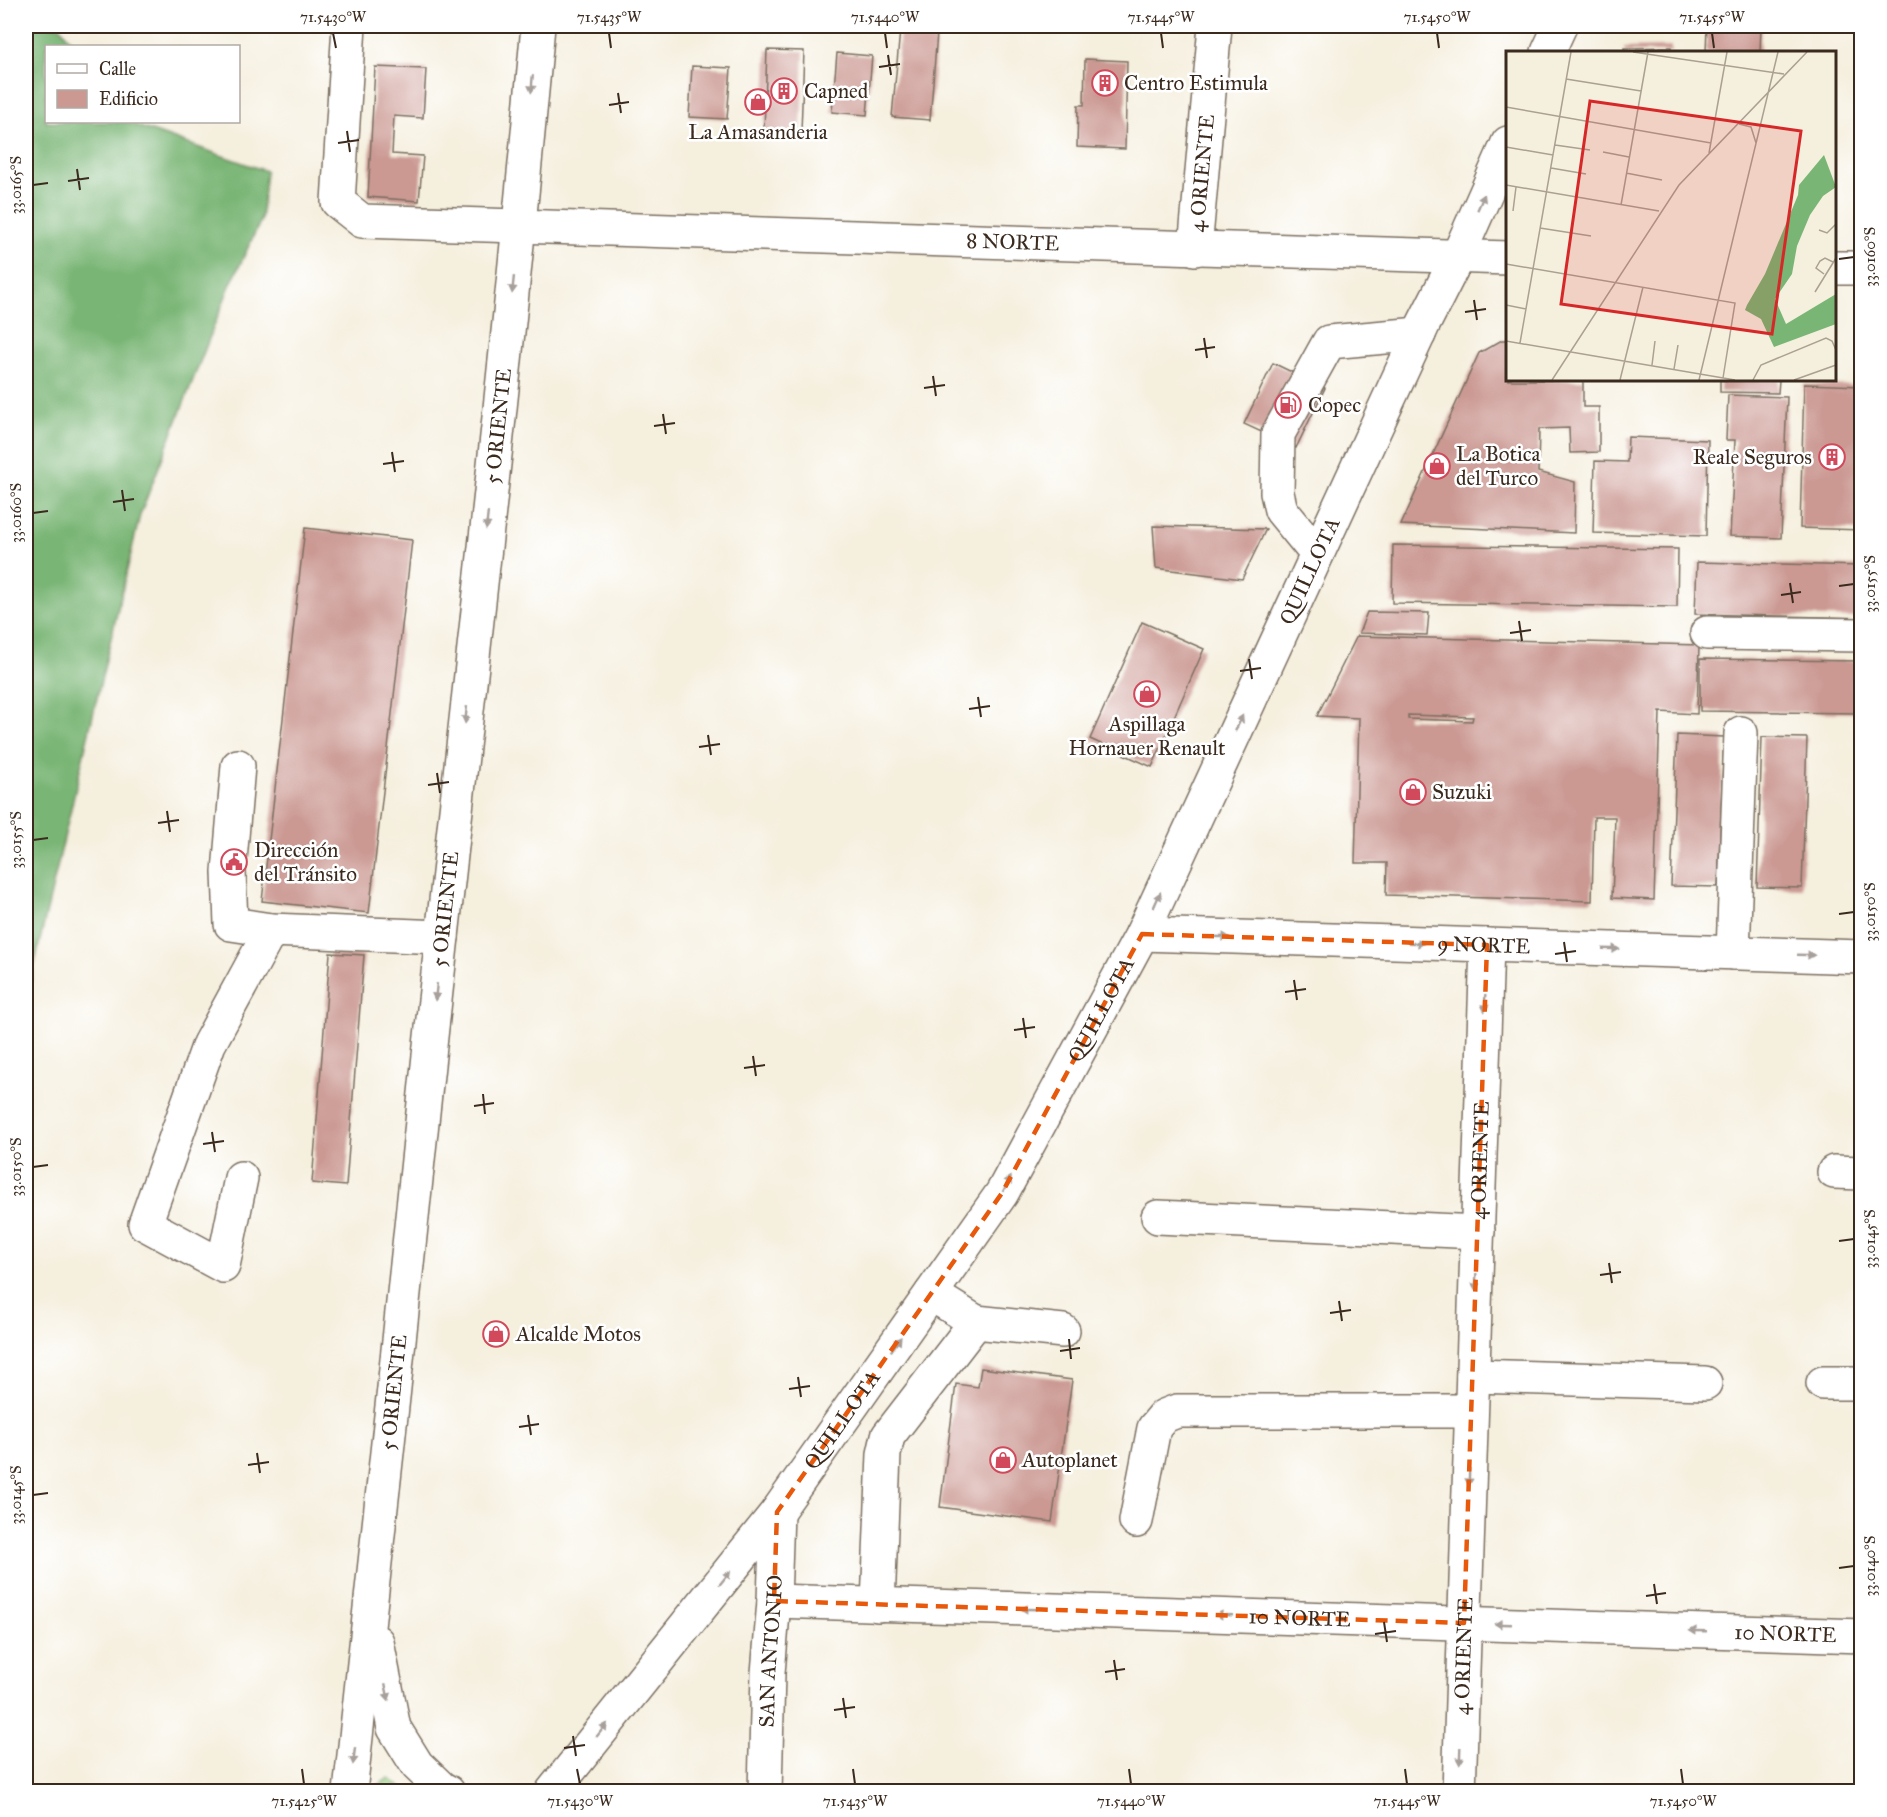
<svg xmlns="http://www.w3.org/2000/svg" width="1887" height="1817" font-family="'IM FELL Great Primer',serif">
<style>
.green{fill:#97d387;stroke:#697e52;stroke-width:1.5}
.forest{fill:#79b574;stroke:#5a7049;stroke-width:1.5}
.building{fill:#cb9892;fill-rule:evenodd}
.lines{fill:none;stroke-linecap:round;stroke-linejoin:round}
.minor-casing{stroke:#7c6f61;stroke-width:36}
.major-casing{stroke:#7c6f61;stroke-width:36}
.minor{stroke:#fff;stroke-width:33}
.major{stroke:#fff;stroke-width:33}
.oneway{fill:#a79f9a}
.marked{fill:none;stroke:#e8590c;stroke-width:4.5;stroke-dasharray:12 8;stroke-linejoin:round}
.ticks{fill:none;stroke:#3b2a1e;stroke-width:2}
.labels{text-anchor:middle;stroke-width:5;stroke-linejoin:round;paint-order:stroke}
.poi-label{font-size:21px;fill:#3b2a1e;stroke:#fff;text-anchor:start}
.street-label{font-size:21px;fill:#3b2a1e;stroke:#fff}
.inset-road{fill:none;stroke:#aba091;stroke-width:1.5}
.view{fill:#d62828;fill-opacity:0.15;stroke:#d62828;stroke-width:3}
.inset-edge{fill:none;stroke:#3b2a1e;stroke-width:3}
.neatline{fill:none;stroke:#3b2a1e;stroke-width:2}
.ticks-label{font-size:15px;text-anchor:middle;fill:#3b2a1e}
</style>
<rect width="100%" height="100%" fill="#fff"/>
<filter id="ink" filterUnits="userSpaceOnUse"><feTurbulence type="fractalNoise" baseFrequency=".0167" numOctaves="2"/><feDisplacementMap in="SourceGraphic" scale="12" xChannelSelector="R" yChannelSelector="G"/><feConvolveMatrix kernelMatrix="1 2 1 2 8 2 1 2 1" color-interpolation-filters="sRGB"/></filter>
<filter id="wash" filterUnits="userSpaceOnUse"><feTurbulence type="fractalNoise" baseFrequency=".008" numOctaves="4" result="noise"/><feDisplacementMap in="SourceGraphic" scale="24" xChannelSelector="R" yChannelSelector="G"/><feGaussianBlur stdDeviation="1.35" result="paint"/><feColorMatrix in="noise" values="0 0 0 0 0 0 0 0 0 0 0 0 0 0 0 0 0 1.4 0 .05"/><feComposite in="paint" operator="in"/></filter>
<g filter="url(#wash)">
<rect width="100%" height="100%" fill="#f5efde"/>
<!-- green -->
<polygon class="green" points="389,1778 405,1791 376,1791 376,1787"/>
<!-- forest -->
<polygon class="forest" points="26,26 60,26 74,46 46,46 46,122 126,122 266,171 261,220 229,288 140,515 26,1000"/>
<g id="blocks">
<!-- building -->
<g class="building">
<polygon points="1707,26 1761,26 1760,52 1706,52"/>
<polygon points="900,30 937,33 930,120 892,117"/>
<polygon points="1671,47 1671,52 1625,52 1624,48"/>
<polygon points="767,50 804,51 801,132 764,131"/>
<polygon points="837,53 872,56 867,115 832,112"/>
<polygon points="1085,59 1127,61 1125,149 1077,147 1078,105 1084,105"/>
<polygon points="692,66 731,68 727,119 689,117"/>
<polygon points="375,67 426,69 423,118 394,116 392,154 423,156 419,201 368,197"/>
<rect x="1857" y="94" width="5" height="76"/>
<polygon points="1502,340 1508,340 1508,380 1583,380 1583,407 1599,407 1599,452 1570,453 1569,428 1539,429 1538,472 1575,482 1574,533 1401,525 1479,353"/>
<polygon points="1273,363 1325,388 1296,448 1244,424"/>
<polygon points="1720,380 1779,380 1778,393 1720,392"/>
<polygon points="1804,384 1862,386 1862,530 1800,528"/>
<polygon points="1728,395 1787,397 1781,538 1730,536 1735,440 1726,440"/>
<polygon points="1628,437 1708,440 1706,536 1593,533 1595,461 1627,462"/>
<polygon points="1153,526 1266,529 1242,579 1156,568"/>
<polygon points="305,528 412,540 369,913 262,901"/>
<polygon points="1393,545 1678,549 1677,607 1392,603"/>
<polygon points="1697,562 1862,566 1862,618 1695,614"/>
<polygon points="1367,612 1429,613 1427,635 1359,633"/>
<polygon points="1142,622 1204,649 1152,767 1090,739"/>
<path d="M1357,636L1699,645L1697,714L1660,712L1654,900L1612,898L1615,817H1594L1592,901L1386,895L1387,863H1355L1359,718L1317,716ZM1408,715L1473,717L1472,721L1408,719Z"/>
<polygon points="1700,659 1862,661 1862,713 1700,711"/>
<polygon points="1677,735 1724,737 1718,887 1671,886"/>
<polygon points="1762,737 1807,738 1802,888 1757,887"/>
<polygon points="330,953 364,955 346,1186 312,1183"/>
<polygon points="981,1368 1072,1380 1052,1522 940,1507 956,1384 978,1387"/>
</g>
</g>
</g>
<g filter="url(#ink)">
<use href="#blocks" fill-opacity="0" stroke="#7c6f61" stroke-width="1.5"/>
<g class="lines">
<!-- minor casing -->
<g class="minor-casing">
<g id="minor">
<path id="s1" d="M349,26L338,202L362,221L1508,258"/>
<path id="s2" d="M1195,249L1215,26"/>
<polyline points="1834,268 1862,268"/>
<polyline points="1317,554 1281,510 1277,493 1278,434 1329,342 1419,334"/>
<polyline points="1707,633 1862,635"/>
<polyline points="238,766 229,872 231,924 271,930"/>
<path id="s3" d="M1142,934L1862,957"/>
<polyline points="1733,953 1741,733"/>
<polyline points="1834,1172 1862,1173"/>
<polyline points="241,1178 223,1266 145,1224 209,1044 271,930 442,937"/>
<polyline points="1158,1217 1478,1232"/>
<polyline points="931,1294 976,1322"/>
<polyline points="1473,1376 1705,1383"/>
<polyline points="1823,1383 1862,1383"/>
<polyline points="1136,1521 1154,1428 1164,1416 1177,1411 1471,1411"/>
<path id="s4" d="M774,1601L1862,1636"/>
<polyline points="878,1605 884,1454 888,1436 976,1322 1063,1331"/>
<path id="s5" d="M1459,1792L1487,945"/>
</g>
</g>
<!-- major casing -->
<g class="major-casing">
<g id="major">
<polyline points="1548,52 1560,26"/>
<polyline points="377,1642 394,1728 417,1765 441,1788 448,1792"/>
<path id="s6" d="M350,1792C379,1543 403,1295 430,1046C467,706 507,366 538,26"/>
<path id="s7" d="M552,1792L777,1512L1002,1193L1142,934L1423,325L1458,256L1508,143"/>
<path id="s8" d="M765,1792L768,1673L774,1601L777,1512"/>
</g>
</g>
<!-- minor -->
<use href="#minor" class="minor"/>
<!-- major -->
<use href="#major" class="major"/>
</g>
<!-- one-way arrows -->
<defs><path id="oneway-solid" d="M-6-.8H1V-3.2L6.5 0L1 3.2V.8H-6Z" transform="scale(1.5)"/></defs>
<g class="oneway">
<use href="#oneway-solid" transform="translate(532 84) rotate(95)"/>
<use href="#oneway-solid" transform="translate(1481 202) rotate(-66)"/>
<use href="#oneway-solid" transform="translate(513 285) rotate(96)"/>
<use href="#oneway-solid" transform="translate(487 521) rotate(96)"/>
<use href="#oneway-solid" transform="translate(466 715) rotate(96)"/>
<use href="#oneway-solid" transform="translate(1239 723) rotate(-65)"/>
<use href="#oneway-solid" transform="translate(1157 900) rotate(-66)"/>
<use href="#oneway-solid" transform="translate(1221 937) rotate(2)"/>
<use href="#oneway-solid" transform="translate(1416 943) rotate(2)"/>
<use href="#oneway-solid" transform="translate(1611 949) rotate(2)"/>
<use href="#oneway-solid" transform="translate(1806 955) rotate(2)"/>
<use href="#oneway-solid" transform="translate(436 992) rotate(96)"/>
<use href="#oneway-solid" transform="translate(1485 1003) rotate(92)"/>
<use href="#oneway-solid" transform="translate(1007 1184) rotate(-62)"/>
<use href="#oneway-solid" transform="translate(1476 1282) rotate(92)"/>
<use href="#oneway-solid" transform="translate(896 1344) rotate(-55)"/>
<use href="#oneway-solid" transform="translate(1469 1477) rotate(92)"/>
<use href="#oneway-solid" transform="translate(725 1578) rotate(-51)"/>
<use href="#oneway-solid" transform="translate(1029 1609) rotate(-178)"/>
<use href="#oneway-solid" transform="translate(1224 1615) rotate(-178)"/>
<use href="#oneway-solid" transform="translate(1503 1624) rotate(-178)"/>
<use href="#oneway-solid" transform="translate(1698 1631) rotate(-178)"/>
<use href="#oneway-solid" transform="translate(387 1692) rotate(78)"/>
<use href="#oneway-solid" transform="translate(602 1730) rotate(-51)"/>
<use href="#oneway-solid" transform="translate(354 1756) rotate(97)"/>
<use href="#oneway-solid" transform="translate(1460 1756) rotate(92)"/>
</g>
</g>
<!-- marked area -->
<path class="marked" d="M1142,934L1487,945L1464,1623L774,1601L777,1512L1002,1193Z"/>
<!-- ticks -->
<path class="ticks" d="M333,33L336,48M609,33L611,48M885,33L887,48M1161,33L1163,48M1437,33L1439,48M1712,33L1714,48M888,55L891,75M879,67L900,64M618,93L621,113M609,105L629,102M347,131L350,152M338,143L359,140M77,169L80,190M68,181L89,178M33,185L48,183M1839,259L1854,257M1474,300L1477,320M1465,312L1486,309M1204,338L1207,358M1195,350L1215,347M933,376L936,396M924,388L945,385M663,414L666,434M654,426L675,423M392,452L395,472M383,464L404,461M122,490L125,511M113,502L134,499M33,513L48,511M1790,583L1793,603M1839,586L1854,584M1781,595L1801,592M1519,621L1522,641M1510,633L1531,630M1249,659L1252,679M1240,671L1261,668M978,697L981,717M969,709L990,706M708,735L711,755M699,747L720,744M437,773L440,793M428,785L449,782M167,811L170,832M158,823L179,820M33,840L48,838M1839,914L1854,912M1564,942L1567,962M1555,954L1576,951M1294,980L1297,1000M1285,992L1306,989M1023,1018L1026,1038M1014,1030L1035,1027M753,1056L756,1076M744,1068L765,1065M483,1094L485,1114M474,1106L494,1103M212,1132L215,1152M203,1144L224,1141M33,1167L48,1165M1839,1241L1854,1239M1609,1263L1612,1283M1600,1275L1621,1272M1339,1301L1342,1321M1330,1313L1351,1310M1069,1339L1071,1359M1060,1351L1080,1348M798,1377L801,1397M789,1389L810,1386M528,1415L531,1435M519,1427L539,1424M257,1453L260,1473M248,1465L269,1462M33,1495L48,1493M1839,1568L1854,1566M1654,1584L1657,1604M1646,1596L1666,1593M1384,1622L1387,1642M1375,1634L1396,1631M1114,1660L1117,1680M1105,1672L1125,1669M843,1698L846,1718M834,1710L855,1707M573,1736L576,1756M564,1748L585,1745M302,1769L304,1784M577,1769L580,1784M853,1769L855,1784M1129,1769L1131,1784M1405,1769L1407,1784M1681,1769L1683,1784"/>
<!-- icons -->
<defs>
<g id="building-ring" transform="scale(1.35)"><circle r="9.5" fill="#fff" stroke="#d1495b" stroke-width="1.5"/><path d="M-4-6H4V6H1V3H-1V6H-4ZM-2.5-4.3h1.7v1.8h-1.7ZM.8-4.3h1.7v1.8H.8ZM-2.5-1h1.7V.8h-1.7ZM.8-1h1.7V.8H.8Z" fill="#d1495b"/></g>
<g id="shop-ring" transform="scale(1.35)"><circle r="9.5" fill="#fff" stroke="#d1495b" stroke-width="1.5"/><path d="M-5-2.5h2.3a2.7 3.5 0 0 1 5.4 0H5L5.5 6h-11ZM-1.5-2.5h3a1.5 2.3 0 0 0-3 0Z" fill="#d1495b"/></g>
<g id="fuel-ring" transform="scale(1.35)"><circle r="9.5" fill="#fff" stroke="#d1495b" stroke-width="1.5"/><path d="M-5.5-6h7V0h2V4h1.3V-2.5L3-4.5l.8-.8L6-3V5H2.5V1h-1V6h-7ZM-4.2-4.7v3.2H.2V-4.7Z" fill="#d1495b"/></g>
<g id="civic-ring" transform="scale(1.35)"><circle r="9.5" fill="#fff" stroke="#d1495b" stroke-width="1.5"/><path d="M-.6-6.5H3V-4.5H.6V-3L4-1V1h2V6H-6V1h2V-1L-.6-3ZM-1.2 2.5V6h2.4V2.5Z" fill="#d1495b"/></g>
</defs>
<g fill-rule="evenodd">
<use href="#building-ring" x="1105" y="83"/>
<use href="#building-ring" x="784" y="91"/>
<use href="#shop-ring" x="758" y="102"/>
<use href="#fuel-ring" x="1288" y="405"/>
<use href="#building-ring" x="1832" y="457"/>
<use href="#shop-ring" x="1437" y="466"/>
<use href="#shop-ring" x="1147" y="694"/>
<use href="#shop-ring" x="1413" y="792"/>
<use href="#civic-ring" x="234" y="862"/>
<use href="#shop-ring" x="496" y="1334"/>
<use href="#shop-ring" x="1003" y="1460"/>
</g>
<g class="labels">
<!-- poi labels -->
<g class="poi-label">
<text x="1124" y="90">Centro Estimula</text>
<text x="804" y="98">Capned</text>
<text x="758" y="139" text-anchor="middle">La Amasanderia</text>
<text x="1308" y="412">Copec</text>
<text x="1456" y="461">La Botica<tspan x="1456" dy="24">del Turco</tspan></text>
<text x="1812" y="464" text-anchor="end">Reale Seguros</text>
<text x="1147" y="731" text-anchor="middle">Aspillaga<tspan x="1147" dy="24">Hornauer Renault</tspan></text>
<text x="1432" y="799">Suzuki</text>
<text x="254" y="857">Dirección<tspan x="254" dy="24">del Tránsito</tspan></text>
<text x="516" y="1341">Alcalde Motos</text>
<text x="1022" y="1467">Autoplanet</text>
</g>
<!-- street labels -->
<g class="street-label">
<text dy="7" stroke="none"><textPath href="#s2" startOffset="76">4 ORIENTE</textPath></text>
<text dy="7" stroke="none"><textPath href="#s1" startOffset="858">8 NORTE</textPath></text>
<text dy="7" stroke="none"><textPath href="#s6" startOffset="1374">5 ORIENTE</textPath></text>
<text dy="7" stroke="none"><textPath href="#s7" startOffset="1444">QUILLOTA</textPath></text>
<text dy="7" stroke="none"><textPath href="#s6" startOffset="888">5 ORIENTE</textPath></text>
<text dy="7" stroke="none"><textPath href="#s3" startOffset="342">9 NORTE</textPath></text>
<text dy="7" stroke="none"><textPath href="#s7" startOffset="958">QUILLOTA</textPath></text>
<text dy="7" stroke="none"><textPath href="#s5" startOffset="632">4 ORIENTE</textPath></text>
<text dy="7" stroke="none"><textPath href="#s6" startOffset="402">5 ORIENTE</textPath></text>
<text dy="7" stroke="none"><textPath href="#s7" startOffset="472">QUILLOTA</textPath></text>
<text dy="7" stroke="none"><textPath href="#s4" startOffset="526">10 NORTE</textPath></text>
<text dy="7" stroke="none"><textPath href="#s4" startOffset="1012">10 NORTE</textPath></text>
<text dy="7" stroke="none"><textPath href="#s8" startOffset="141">SAN ANTONIO</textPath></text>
<text dy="7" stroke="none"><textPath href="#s5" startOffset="136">4 ORIENTE</textPath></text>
</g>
</g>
<!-- overview -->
<g transform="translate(1506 51)">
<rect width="330" height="330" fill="#f5efde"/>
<path d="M318,104L330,136L317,145L304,164L291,195L286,223L269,248L280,273L330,243V273L268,296L255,268L239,259L241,254L259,223L292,144L293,134Z" fill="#79b574"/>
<path class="inset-road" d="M127,1L278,23M60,28L135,40M0,56L205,92M233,73L245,76L250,92M49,94L84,99M0,96L47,104M97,101L123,106M203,102L221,1M45,117L80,123M120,122L156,129M0,134L153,160M115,154L142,1M7,160L10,136M34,177L85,185M313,179L321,182L330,173M0,213L229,252L217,327M318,223L310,217L314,210L319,207L327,211M309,241L330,207M0,254L20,258M0,290L229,329M14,292L65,1M146,314L149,290M168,318L172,294M46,329L173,134L301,1M114,329L137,236M193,329L272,1M247,329L255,314L320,287L326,290L330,299M288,329L330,314"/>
<path class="view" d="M84,50L295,80L266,283L55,253Z"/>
<rect width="330" height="330" class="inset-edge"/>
</g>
<!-- margin -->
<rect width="1887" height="1817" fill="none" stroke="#fff" stroke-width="66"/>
<!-- legend -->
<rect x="45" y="45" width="195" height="78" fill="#ffffff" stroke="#b1aaa5" stroke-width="1.5"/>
<rect x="57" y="64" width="30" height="9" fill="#ffffff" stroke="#b1aaa5" stroke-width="1.5"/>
<text x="99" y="75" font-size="18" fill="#3b2a1e">Calle</text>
<rect x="57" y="90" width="30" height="18" fill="#cb9892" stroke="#b1aaa5" stroke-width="1.5"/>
<text x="99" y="105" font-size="18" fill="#3b2a1e">Edificio</text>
<rect x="33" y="33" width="1821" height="1751" class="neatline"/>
<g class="ticks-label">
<text x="333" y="22">71.5430°W</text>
<text x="609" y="22">71.5435°W</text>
<text x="885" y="22">71.5440°W</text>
<text x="1161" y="22">71.5445°W</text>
<text x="1437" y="22">71.5450°W</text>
<text x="1712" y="22">71.5455°W</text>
<text transform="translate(16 185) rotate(-90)" y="5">33.0165°S</text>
<text transform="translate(1870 257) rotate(-90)" y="5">33.0160°S</text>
<text transform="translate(16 513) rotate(-90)" y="5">33.0160°S</text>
<text transform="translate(1870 584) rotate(-90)" y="5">33.0155°S</text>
<text transform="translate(16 840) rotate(-90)" y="5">33.0155°S</text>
<text transform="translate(1870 912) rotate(-90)" y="5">33.0150°S</text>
<text transform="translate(16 1167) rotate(-90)" y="5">33.0150°S</text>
<text transform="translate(1870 1239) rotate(-90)" y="5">33.0145°S</text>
<text transform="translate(16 1495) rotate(-90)" y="5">33.0145°S</text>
<text transform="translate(1870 1566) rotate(-90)" y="5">33.0140°S</text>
<text x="304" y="1806">71.5425°W</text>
<text x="580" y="1806">71.5430°W</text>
<text x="855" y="1806">71.5435°W</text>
<text x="1131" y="1806">71.5440°W</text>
<text x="1407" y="1806">71.5445°W</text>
<text x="1683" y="1806">71.5450°W</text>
</g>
</svg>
